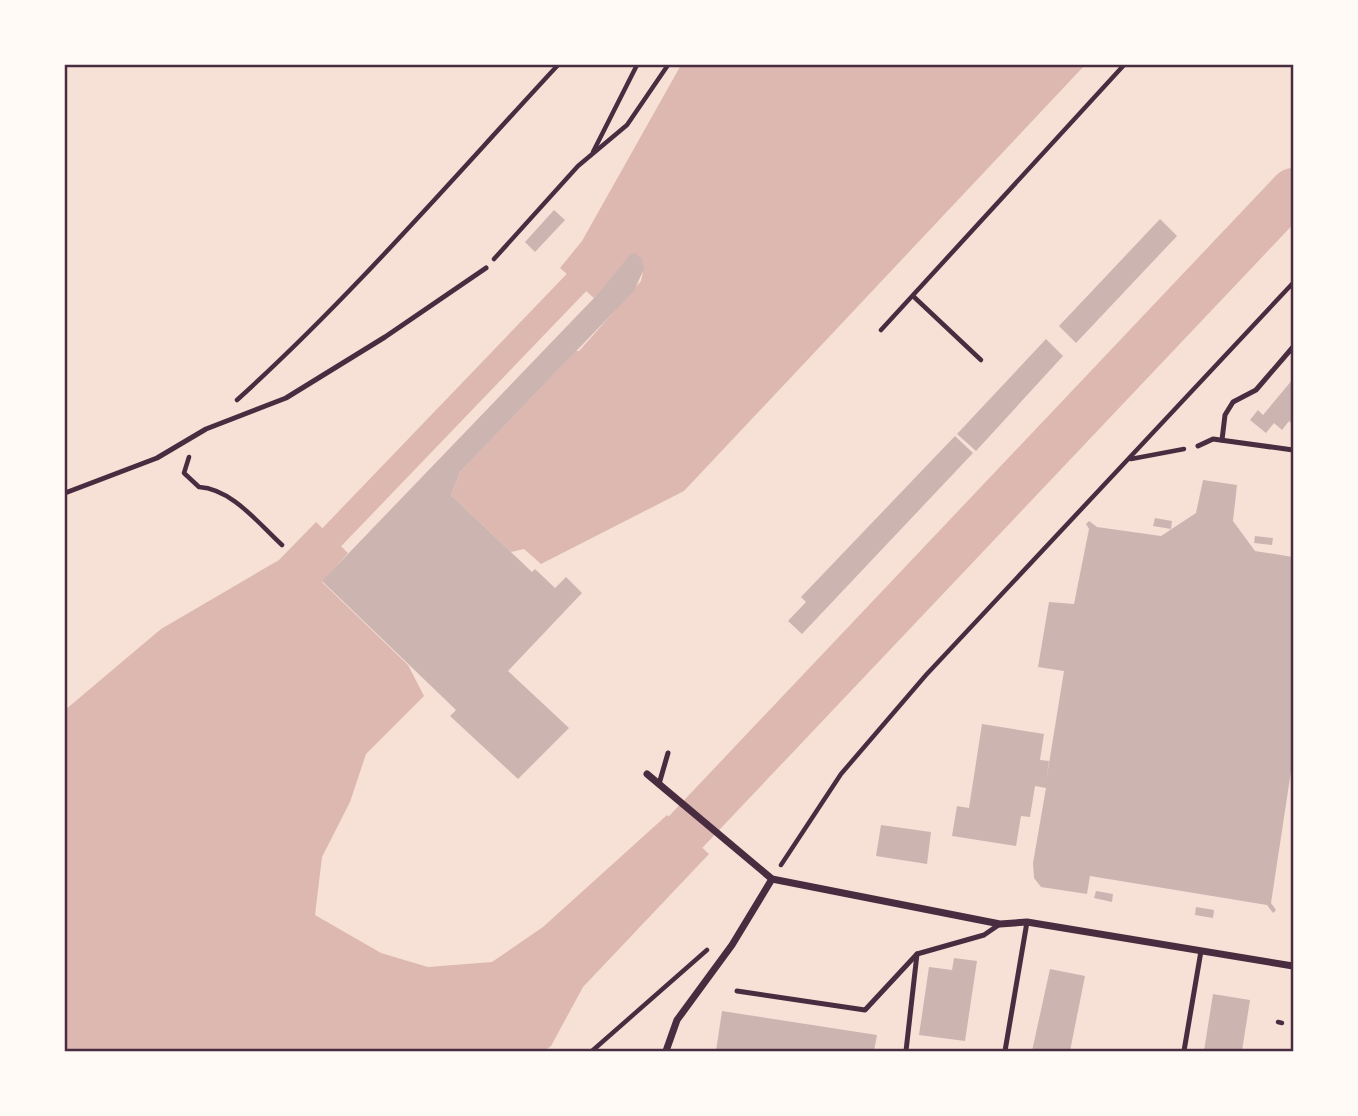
<svg xmlns="http://www.w3.org/2000/svg" width="1358" height="1116" font-family="Roboto,sans-serif">
<style>
.water{fill:#dcb8b0}
.lines{fill:none;stroke-linecap:round;stroke-linejoin:round}
.canal{stroke:#dcb8b0;stroke-width:26}
.river{stroke:#dcb8b0;stroke-width:46}
.building{fill:#ccb4b1}
.path{stroke:#4a2c40;stroke-width:4.5}
.service{stroke:#4a2c40;stroke-width:5}
.minor{stroke:#4a2c40;stroke-width:7}
.neatline{fill:none;stroke:#4a2c40;stroke-width:2.5}
</style>
<rect width="100%" height="100%" fill="#f7e1d7"/>
<!-- water -->
<g class="water">
<path d="M681,65H1085L684,491L541,564L524,549L511,552L451,495L460,472L576,351H579L641,281C644,269 645,262 635,254L630,256L594,298L560,268L582,241Z"/>
<polygon points="316,522 348,553 322,582 408,665 424,696 366,754 350,802 322,857 315,915 381,953 428,967 492,962 543,927 667,815 709,854 583,987 551,1046 544,1051 65,1051 65,710 161,629 279,560"/>
</g>
<g class="lines">
<!-- canal -->
<polyline class="canal" points="310,566 332,537 576,283 598,256"/>
<!-- river -->
<polyline class="river" points="643,877 1293,191"/>
</g>
<!-- building -->
<g class="building">
<polygon points="554,210 565,220 535,252 525,242"/>
<polygon points="1160,219 1177,236 1076,343 1059,326"/>
<polygon points="635,253 642,259 644,269 634,291 460,472 451,495 532,572 535,569 555,588 566,577 582,593 508,671 569,728 518,779 450,716 456,710 322,581 594,298 630,255"/>
<polygon points="1046,339 1063,356 976,451 957,434"/>
<polygon points="1293,379 1293,425 1289,421 1282,430 1274,423 1266,433 1250,420 1258,410 1263,415"/>
<polygon points="955,436 973,453 802,634 788,621 806,602 801,597"/>
<polygon points="1203,480 1237,485 1233,521 1255,551 1293,557 1293,758 1271,903 1276,910 1273,913 1267,905 1090,876 1087,894 1041,887 1034,878 1033,863 1046,788 1035,786 1030,817 1021,816 1016,846 952,836 957,806 969,808 982,724 1044,734 1040,760 1049,761 1046,782 1064,671 1038,667 1049,602 1074,604 1089,529 1086,524 1089,521 1097,527 1161,536 1196,513"/>
<polygon points="1155,518 1172,521 1171,529 1153,526"/>
<polygon points="1255,536 1273,538 1272,545 1254,543"/>
<polygon points="881,825 931,832 927,864 876,856"/>
<polygon points="1096,891 1113,894 1112,902 1094,898"/>
<polygon points="1196,907 1214,910 1213,918 1195,915"/>
<polygon points="954,958 977,961 965,1041 919,1035 929,967 952,970"/>
<polygon points="1050,969 1085,976 1070,1051 1032,1051"/>
<polygon points="1213,994 1250,1000 1242,1051 1204,1051"/>
<polygon points="722,1011 877,1035 874,1051 716,1051"/>
</g>
<g class="lines">
<!-- path -->
<g class="path">
<polyline points="593,152 637,65"/>
<polyline points="494,259 578,166 627,125 668,65"/>
<polyline points="913,296 981,360"/>
<polyline points="881,330 1124,65"/>
<path d="M237,400C352,296 453,178 558,65"/>
<path d="M189,457L184,473L199,487C232,489 258,523 282,545"/>
<polyline points="1131,459 1184,449"/>
<polyline points="781,865 841,774 926,675 1293,283"/>
<polyline points="1278,1022 1282,1023"/>
<polyline points="592,1051 707,950"/>
</g>
<!-- service -->
<g class="service">
<polyline points="1222,440 1225,415 1233,402 1256,390 1293,347"/>
<polyline points="1198,446 1213,439 1293,450"/>
<polyline points="65,493 157,458 206,429 286,398 385,337 486,268"/>
<polyline points="659,784 668,753"/>
<polyline points="737,991 865,1010 917,954 984,935 1000,924"/>
<polyline points="906,1051 917,954"/>
<polyline points="1005,1051 1027,922"/>
<polyline points="1184,1051 1201,951"/>
</g>
<!-- minor -->
<g class="minor">
<polyline points="647,774 772,879 1000,924 1027,922 1293,966"/>
<polyline points="666,1051 677,1020 732,945 772,879"/>
</g>
</g>
<!-- border -->
<rect width="1358" height="1116" fill="none" stroke="#fffaf5" stroke-width="133"/>
<rect x="66" y="66" width="1226" height="984" class="neatline"/>
</svg>
